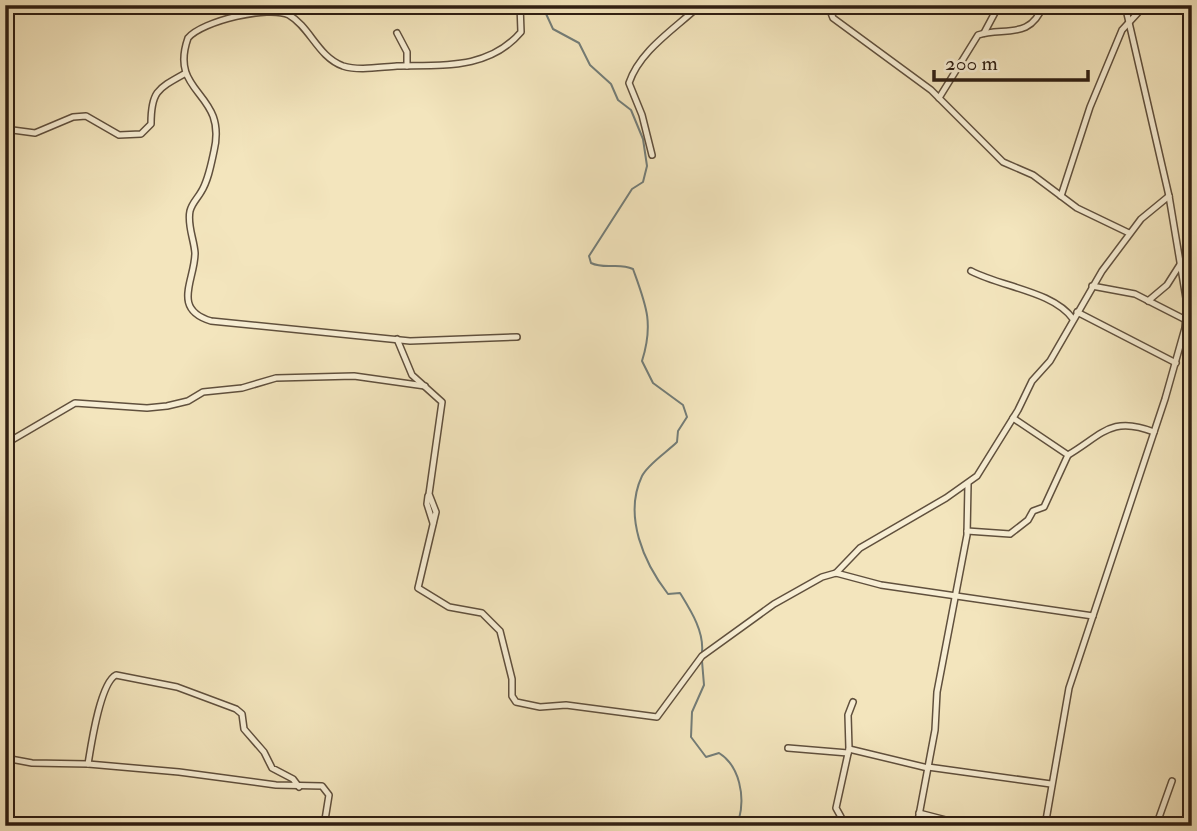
<svg xmlns="http://www.w3.org/2000/svg" width="1197" height="831" font-family="'IM FELL Double Pica',serif">
<style>
.lines{fill:none;stroke-linecap:round;stroke-linejoin:round}
.stream{stroke:#737d78;stroke-width:2}
.minor-casing{stroke:#60503d;stroke-width:8}
.minor{stroke:#f7eed4;stroke-width:5}
</style>
<rect width="100%" height="100%" fill="#f3e5bd"/>
<filter id="stains"><feTurbulence type="fractalNoise" baseFrequency=".00286" numOctaves="4"/><feColorMatrix values="0 0 0 0 .2 0 0 0 0 .09 0 0 0 0 .02 0 0 0 .5 -.17"/></filter>
<radialGradient id="worn" r=".72"><stop offset=".6" stop-color="#630" stop-opacity="0"/><stop offset="1" stop-color="#630" stop-opacity=".3"/></radialGradient>
<g class="lines">
<!-- stream -->
<g class="stream">
<path d="M542,5L553,29L579,43L590,65L611,84L618,100L631,110L643,139L647,166L643,182L632,189L589,256L591,263C606,270 618,262 633,269C646,305 654,323 642,361L653,383L683,405L687,417L678,431L677,442C667,452 648,464 642,476C623,516 644,563 668,594L680,593C691,611 704,631 702,652"/>
<path d="M702,661L704,685L692,712L691,737L706,757L719,753C740,766 745,797 739,819L744,826"/>
</g>
<!-- minor casing -->
<g class="minor-casing">
<g id="minor">
<polyline points="828,5 833,18 931,90 1003,162 1033,175 1077,208 1129,233"/>
<polyline points="397,33 407,52 407,66"/>
<polyline points="984,33 999,5"/>
<path d="M939,98L978,35C1004,27 1031,40 1043,5"/>
<path d="M5,129L35,133L73,117L86,116L119,135L141,134L151,124C151,92 157,89 184,74"/>
<path d="M652,155L642,115L629,83C640,50 675,29 700,5"/>
<polyline points="1061,196 1090,107 1122,30 1145,5"/>
<path d="M971,271C1001,287 1053,291 1073,319"/>
<polyline points="1092,286 1135,294 1186,320"/>
<polyline points="1148,301 1167,285 1181,263"/>
<polyline points="1077,312 1176,363"/>
<path d="M517,337L410,341L211,321C171,309 195,280 195,253C194,239 187,225 190,211C192,203 197,199 201,192C208,181 211,165 214,151C228,91 168,95 188,38C202,21 269,5 289,15C310,27 318,57 343,66C359,71 380,67 397,66C441,65 489,70 521,32L520,5"/>
<polyline points="397,339 412,375 442,402 429,494 436,512 418,588 449,607 482,613 500,631 512,679 512,696 516,702 540,707 566,705 657,717 702,656 774,604 822,577 836,573 881,585 1093,616"/>
<polyline points="5,444 75,403 147,408 167,406 188,401 203,392 242,388 276,378 354,376 425,386"/>
<path d="M1068,455C1102,435 1111,415 1154,432"/>
<polyline points="428,496 427,504 433,523"/>
<polyline points="967,531 1010,534 1028,520 1033,511 1044,507 1068,455 1013,418"/>
<polyline points="836,573 860,548 946,498 977,476 1018,410 1032,381 1050,361 1102,271 1141,219 1169,196"/>
<polyline points="788,748 848,753"/>
<polyline points="849,749 928,768"/>
<polyline points="5,758 32,763 88,764 179,772 276,785 322,786 329,795 324,826"/>
<path d="M88,764C91,746 100,683 116,675L177,687L236,709L242,714L244,729L264,752L272,768L293,779L299,787"/>
<polyline points="928,767 1051,784"/>
<polyline points="919,813 969,826"/>
<polyline points="840,826 841,817 836,808 849,749 848,715 853,702"/>
<polyline points="917,826 935,730 937,692 967,535 968,484"/>
<polyline points="1045,826 1069,688 1165,399 1185,328 1187,304 1169,196 1125,5"/>
<polyline points="1156,826 1172,781"/>
</g>
</g>
<!-- minor -->
<use href="#minor" class="minor"/>
</g>
<!-- margin -->
<rect width="1197" height="831" fill="none" stroke="#f3e5bd" stroke-width="28"/>
<rect x="7" y="7" width="1183" height="817" fill="none" stroke="#2f1e12" stroke-width="3.5"/>
<rect x="14" y="14" width="1169" height="803" fill="none" stroke="#2f1e12" stroke-width="2"/>
<!-- scale -->
<path d="M934 70v10h154v-10" fill="none" stroke="#2f1e12" stroke-width="3.5"/>
<text x="945" y="70" font-size="21" fill="#2f1e12" stroke="#f7eed4" stroke-width="5" paint-order="stroke">200 m</text>
<rect width="100%" height="100%" filter="url(#stains)"/>
<rect width="100%" height="100%" fill="url(#worn)"/>
</svg>
